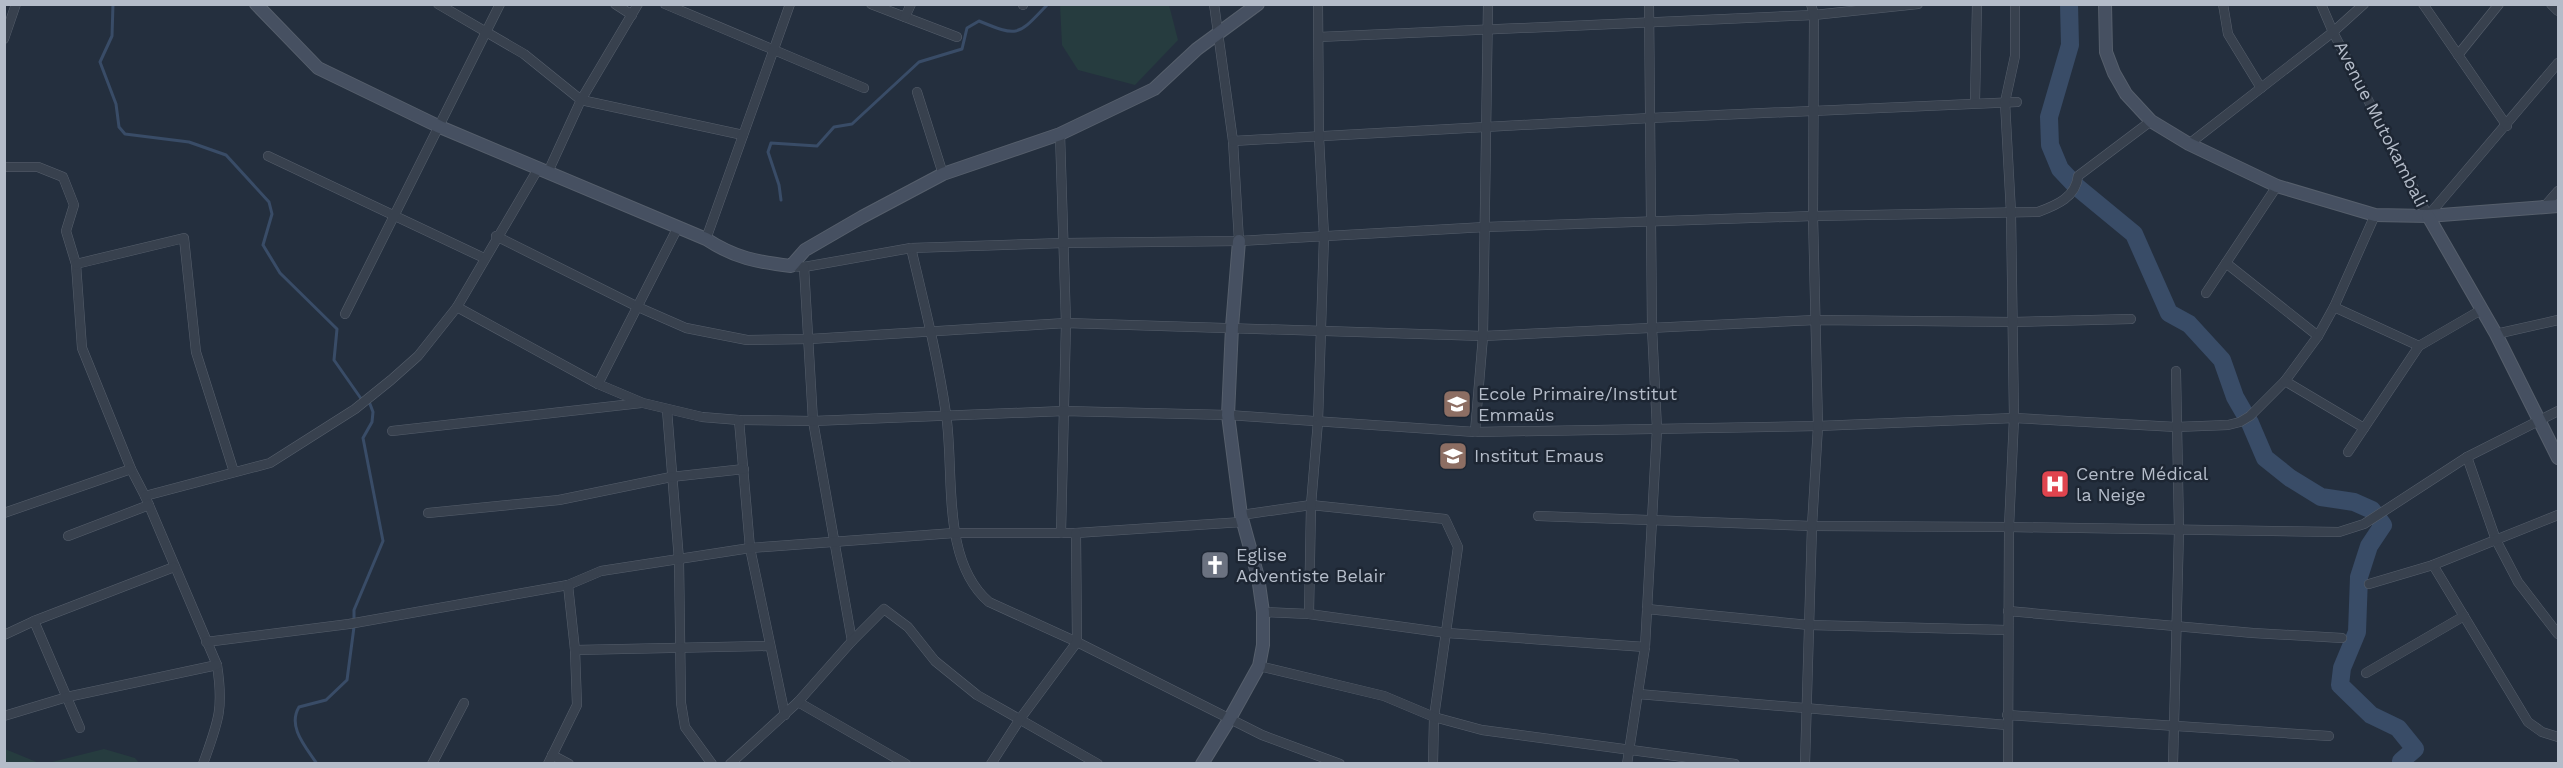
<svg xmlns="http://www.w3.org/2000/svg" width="2563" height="768" font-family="'Work Sans',sans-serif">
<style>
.green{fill:#263c3f}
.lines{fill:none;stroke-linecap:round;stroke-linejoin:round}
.stream{stroke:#394c67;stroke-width:3}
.river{stroke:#394c67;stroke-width:18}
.street-casing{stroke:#565f6c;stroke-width:10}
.secondary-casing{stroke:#565f6c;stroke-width:14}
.street{stroke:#38414e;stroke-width:9}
.secondary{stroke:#465061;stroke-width:12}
.labels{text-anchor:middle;stroke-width:5;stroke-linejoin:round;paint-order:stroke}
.street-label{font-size:18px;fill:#b4bcc9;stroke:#1d2633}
.poi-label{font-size:18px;fill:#b4bcc9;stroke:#1d2633;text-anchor:start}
</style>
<rect width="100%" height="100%" fill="#242f3e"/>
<!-- green -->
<g class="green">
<polygon points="1060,5 1169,5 1178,40 1135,85 1078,70 1062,45"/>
<polygon points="5,749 39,763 5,763"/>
<polygon points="104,749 135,758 139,763 48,763"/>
</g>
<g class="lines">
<!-- stream -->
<g class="stream">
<polyline points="113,4 112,36 100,62 116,104 119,127 125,134 189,142 226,155 269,202 272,214 263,245 280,273 337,329 334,360 362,400"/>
<path d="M781,200L779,185L768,152L771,143L817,146L834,127L852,124L919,62L962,49L967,28L979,21C1020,38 1018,35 1048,4"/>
<polyline points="354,622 354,610 383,541 363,438 372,422 373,412 370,404"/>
<path d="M317,764C306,747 287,727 299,707L326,700L347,680L354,627"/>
</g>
<!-- river -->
<polyline class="river" points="2069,4 2070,45 2049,117 2050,145 2060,169 2077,187 2134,234 2169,313 2189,324 2222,360 2235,397 2250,423 2265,458 2290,478 2321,497 2354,502 2372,510 2383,525 2369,546 2359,577 2357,632 2342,668 2340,685 2371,715 2398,728 2415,749 2401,761 2402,764"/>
<!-- street casing -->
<g class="street-casing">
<g id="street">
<polyline points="438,4 524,54 581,100 743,135"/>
<polyline points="615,4 632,15"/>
<polyline points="665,4 864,88"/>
<polyline points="871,4 957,37"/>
<polyline points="1023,4 1023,5"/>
<polyline points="1214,4 1233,141 1239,241"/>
<polyline points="2223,4 2228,34 2261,88"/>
<polyline points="2321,4 2333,32 2428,216 2558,63"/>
<polyline points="2423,4 2507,126"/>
<polyline points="2551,4 2558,11"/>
<polyline points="905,17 911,4"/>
<polyline points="1319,37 1814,15 1918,4"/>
<polyline points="4,39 16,4"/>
<polyline points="2458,55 2499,4"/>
<polyline points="917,92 943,174"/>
<polyline points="1975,102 1977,4"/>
<polyline points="1060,134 1066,323 1061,533"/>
<polyline points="1233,141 1650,118 2017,102"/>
<polyline points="2189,144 2333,32 2364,4"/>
<polyline points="268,156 484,258"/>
<path d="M4,167H38L63,177L74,205L66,231L76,264L82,348L131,469L145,496L217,665C224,710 218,722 203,764"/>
<polyline points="548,172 581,100 638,4"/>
<polyline points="2544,207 2558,191"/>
<polyline points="496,236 638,307 686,328 747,340 810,339 1066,323 1483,336 1815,320 2013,322 2131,319"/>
<polyline points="706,239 790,4"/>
<path d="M911,248C924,303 938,358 946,414C955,472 940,560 989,602L1077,642L1262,735L1340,764"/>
<polyline points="2226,263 2318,336"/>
<polyline points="76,264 184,238 196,352 234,472"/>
<path d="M791,266L804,267L911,248L1064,243L1239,241L1485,227L1813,216L2038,212C2057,205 2076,197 2078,176L2151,121"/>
<polyline points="804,267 813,421 852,641"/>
<polyline points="2206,293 2277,186"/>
<polyline points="457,307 598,384 643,403 702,417 739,420 813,421 1064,411 1228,415 1475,432 1818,426 2014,418 2176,427 2228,425 2240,422 2250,416 2285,381 2318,336 2334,307 2375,215"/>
<polyline points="2334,307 2419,346"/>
<polyline points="345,314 500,4"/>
<polyline points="2496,334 2558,320"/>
<polyline points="2285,381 2364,428"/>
<polyline points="598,384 678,227"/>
<polyline points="667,410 679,560 681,703 685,727 712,764"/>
<polyline points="739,420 750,548 785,715"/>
<polyline points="392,431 641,403"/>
<polyline points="1475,432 1483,336 1488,4"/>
<polyline points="2348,452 2419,346 2481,310"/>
<polyline points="2467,457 2496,540 2518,582 2558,634"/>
<polyline points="145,496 270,463 355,409 391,380 418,356 457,307 538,169"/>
<polyline points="4,513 131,469"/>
<polyline points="428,513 559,500 671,477 744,469"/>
<polyline points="1241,515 1311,505 1445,519 1458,547 1434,717 1433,764"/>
<polyline points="1538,516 1812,526 2009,527 2339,532 2364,524 2467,457 2558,411"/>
<polyline points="68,536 149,505"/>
<polyline points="2433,565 2528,722 2542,732 2558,737"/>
<polyline points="2369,584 2433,565 2558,515"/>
<polyline points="1647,609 1809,625 2007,630"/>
<polyline points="2008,611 2253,633 2342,638"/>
<polyline points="1263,612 1309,614 1447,633 1645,647"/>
<polyline points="1309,614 1311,505 1318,421 1324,236 1319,137 1318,4"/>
<polyline points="34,621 80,728"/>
<polyline points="4,635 34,621 174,567"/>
<polyline points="206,642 349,624 568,585 601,571 750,548 954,533 1076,533 1242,522"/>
<polyline points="575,650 770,646"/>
<polyline points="1259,666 1384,696 1434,717 1482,730 1735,764"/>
<polyline points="2366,673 2464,616"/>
<polyline points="1638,694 2007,725"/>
<polyline points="798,702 906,764"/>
<polyline points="2007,715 2329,736"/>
<polyline points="4,716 67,697 217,665"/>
<polyline points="552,755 569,764"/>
<polyline points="432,764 464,703"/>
<polyline points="548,764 577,705 575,650 568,585"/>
<polyline points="730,764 798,702 852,641 884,609 908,627 935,661 977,695 1098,764"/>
<polyline points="991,764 1020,719 1077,642 1076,533"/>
<polyline points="1627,764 1645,647 1657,429 1652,328 1649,4"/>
<polyline points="1805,764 1812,526 1818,426 1813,216 1814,15 1811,4"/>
<polyline points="2008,764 2009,527 2014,418 2011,213 2005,102 2015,56 2015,4"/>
<polyline points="2173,764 2179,530 2176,371"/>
</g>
</g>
<!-- secondary casing -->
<g class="secondary-casing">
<g id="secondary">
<path d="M256,4L318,68L440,127L706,239C735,258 757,262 791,266L805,250L862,217L943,174L1060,134L1154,89L1197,49L1258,4"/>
<polyline points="2105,4 2106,52 2114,73 2126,94 2151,121 2189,144 2277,186 2375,215 2428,216 2558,206"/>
<polyline points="2428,216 2496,334 2558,458"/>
<polyline points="1202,764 1229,720 1259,666 1263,645 1263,612 1258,577 1241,515 1228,415 1232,327 1239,241"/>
</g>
</g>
<!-- street -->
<use href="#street" class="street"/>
<!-- secondary -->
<use href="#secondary" class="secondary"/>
</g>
<!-- icons -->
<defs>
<g id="school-square" transform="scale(1.5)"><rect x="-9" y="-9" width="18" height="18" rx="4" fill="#8d6e63" stroke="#1d2633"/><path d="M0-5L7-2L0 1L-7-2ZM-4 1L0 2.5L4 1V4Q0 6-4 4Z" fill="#fff"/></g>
<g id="hospital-square" transform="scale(1.5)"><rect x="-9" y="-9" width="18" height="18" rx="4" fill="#e0444e" stroke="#1d2633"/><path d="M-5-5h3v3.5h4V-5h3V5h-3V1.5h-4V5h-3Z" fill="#fff"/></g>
<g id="church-square" transform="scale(1.5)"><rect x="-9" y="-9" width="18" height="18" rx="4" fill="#6b7280" stroke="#1d2633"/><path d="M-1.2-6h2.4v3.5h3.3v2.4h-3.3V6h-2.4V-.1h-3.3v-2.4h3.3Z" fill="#fff"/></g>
</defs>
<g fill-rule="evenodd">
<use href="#school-square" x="1457" y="404"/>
<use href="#school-square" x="1453" y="456"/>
<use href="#hospital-square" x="2055" y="484"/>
<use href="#church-square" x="1215" y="565"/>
</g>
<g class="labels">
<!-- street labels -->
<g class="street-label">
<text transform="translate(2381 124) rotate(63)" y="6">Avenue Mutokambali</text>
</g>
<!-- poi labels -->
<g class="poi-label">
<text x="1478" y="400">Ecole Primaire/Institut<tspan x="1478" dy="21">Emmaüs</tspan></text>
<text x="1474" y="462">Institut Emaus</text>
<text x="2076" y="480">Centre Médical<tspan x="2076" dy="21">la Neige</tspan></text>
<text x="1236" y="561">Eglise<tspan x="1236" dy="21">Adventiste Belair</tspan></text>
</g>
</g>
<!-- border -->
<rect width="2563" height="768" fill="none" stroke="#b4bcc9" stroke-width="12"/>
</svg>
